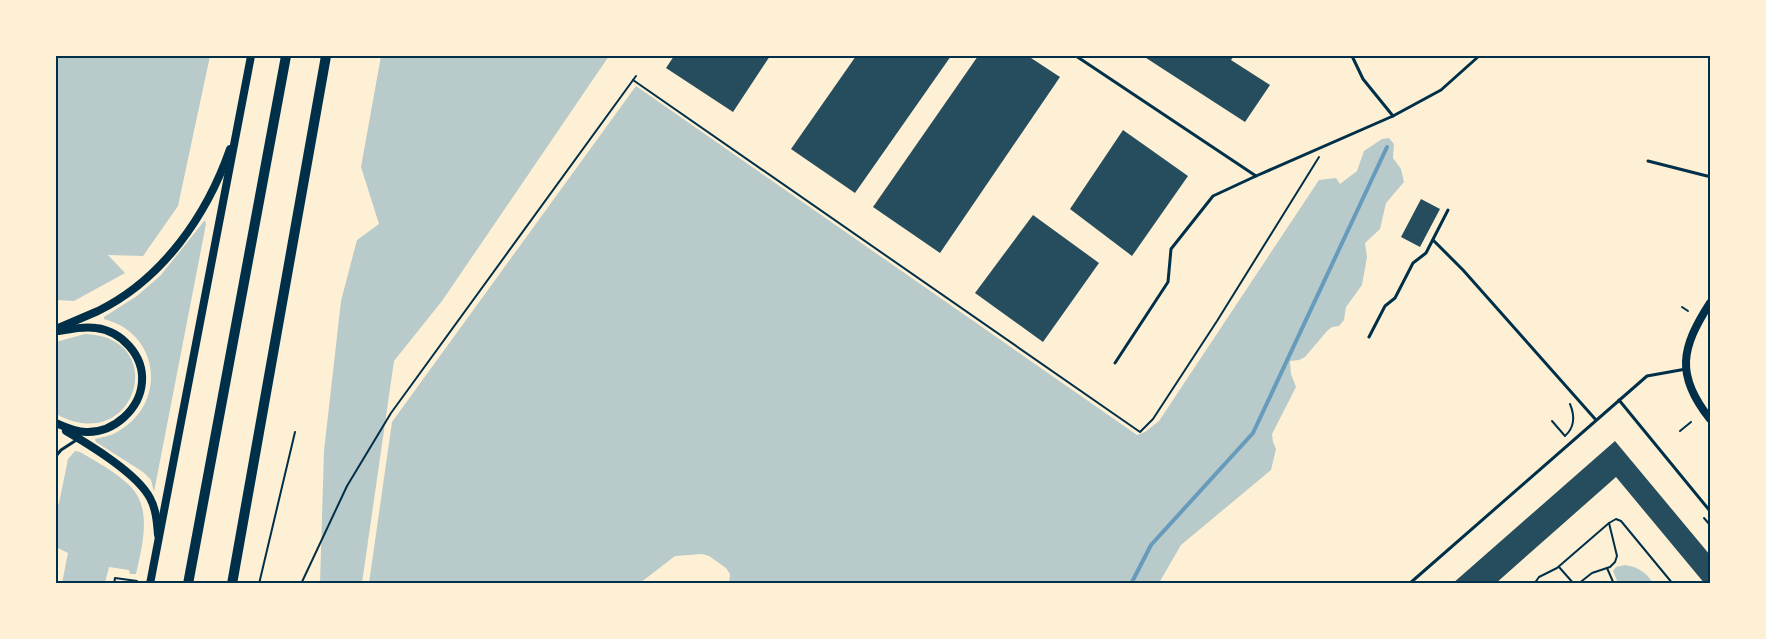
<svg xmlns="http://www.w3.org/2000/svg" width="1766" height="639" font-family="'Roboto Condensed',sans-serif">
<style>
.green{fill:#b9caca}
.lines{fill:none;stroke-linecap:round;stroke-linejoin:round}
.stream{stroke:#669bbc;stroke-width:4}
.building{fill:#264d5e}
.path{stroke:#003049;stroke-width:2}
.service{stroke:#003049;stroke-width:3}
.tertiary{stroke:#003049;stroke-width:8}
.secondary{stroke:#003049;stroke-width:8}
.trunk{stroke:#003049;stroke-width:10}
.neatline{fill:none;stroke:#003049;stroke-width:2}
</style>
<rect width="100%" height="100%" fill="#fdf0d5"/>
<!-- green -->
<g class="green">
<polygon points="56,56 210,56 178,206 143,256 108,255 125,273 74,301 56,300"/>
<polygon points="381,56 609,56 442,301 394,361 362,583 320,584 324,451 341,301 357,240 379,224 361,167"/>
<polygon points="636,86 1137,435 1145,432 1159,421 1319,180 1336,178 1340,184 1357,171 1364,151 1382,139 1389,138 1394,144 1393,158 1401,169 1404,182 1386,203 1380,229 1365,243 1367,257 1362,285 1346,307 1344,320 1339,326 1332,327 1327,331 1305,357 1299,360 1290,361 1291,374 1296,387 1272,434 1273,442 1276,449 1271,470 1181,545 1159,583 729,583 730,574 726,568 709,556 702,554 675,556 640,583 369,583 392,422"/>
<path d="M205,220L206,224L154,492L151,480L143,472L96,442L95,439C102,437 111,436 117,432C168,404 160,333 104,319V317L137,296L161,275Z"/>
<path d="M85,334C172,337 135,458 56,414V342Z"/>
<path d="M75,451L80,452C97,462 116,472 130,486C153,509 142,546 136,574H130L129,570L109,567L105,583H62L68,553L56,547V508L59,503L68,459Z"/>
<path d="M1625,565C1638,567 1646,572 1653,583H1618L1613,571L1616,567Z"/>
</g>
<g class="lines">
<!-- stream -->
<polyline class="stream" points="1131,584 1151,545 1253,433 1387,147"/>
</g>
<!-- building -->
<g class="building">
<polygon points="674,56 770,56 733,112 666,68"/>
<polygon points="856,56 951,56 855,193 791,149"/>
<polygon points="978,56 1028,56 1060,77 940,253 873,207"/>
<polygon points="1143,56 1234,56 1231,60 1270,85 1245,122"/>
<polygon points="1123,130 1188,176 1132,256 1070,209"/>
<polygon points="1421,199 1440,209 1420,247 1401,237"/>
<polygon points="1033,215 1099,263 1043,342 975,293"/>
<polygon points="1615,441 1710,555 1710,584 1705,584 1616,477 1495,584 1452,584"/>
</g>
<g class="lines">
<!-- path -->
<g class="path">
<polyline points="633,80 1140,432 1153,419 1217,321 1319,157"/>
<polyline points="1682,307 1688,311"/>
<path d="M1552,421L1565,436C1575,427 1575,416 1570,404"/>
<polyline points="1680,431 1691,422"/>
<polyline points="1704,518 1710,525"/>
<polyline points="1559,567 1574,584"/>
<polyline points="1607,568 1614,584"/>
<polyline points="114,584 115,578 137,581"/>
<polyline points="259,584 295,432"/>
<polyline points="301,584 347,486 391,413 636,76"/>
<polyline points="1534,584 1539,577 1557,568 1609,523 1616,519 1621,521 1673,584"/>
<polyline points="1578,584 1592,573 1610,567 1615,562 1617,556 1609,523"/>
</g>
<!-- service -->
<g class="service">
<polyline points="1076,56 1256,176 1393,116 1441,90 1479,56"/>
<polyline points="1352,56 1363,79 1393,116"/>
<polyline points="1648,161 1707,176 1710,176"/>
<polyline points="1433,240 1463,270 1596,420"/>
<polyline points="1369,337 1385,306 1395,298 1413,263 1426,253 1448,210"/>
<polyline points="1115,363 1168,282 1171,249 1213,196 1256,176"/>
<polyline points="1619,400 1710,511"/>
<polyline points="56,456 61,450 78,439"/>
<polyline points="1409,584 1647,376 1686,369"/>
</g>
<!-- tertiary -->
<g class="tertiary">
<path d="M56,329C70,323 84,317 98,311C163,279 207,215 230,149"/>
<path d="M56,423C65,427 76,432 86,432C114,433 140,409 142,382C144,355 121,331 96,328C83,326 71,329 59,331"/>
<path d="M66,431C90,445 137,473 150,498C156,509 157,522 158,535"/>
</g>
<!-- secondary -->
<g class="secondary">
<path d="M1710,303C1681,348 1675,375 1710,419"/>
<polyline points="150,584 251,56"/>
</g>
<!-- trunk -->
<g class="trunk">
<polyline points="188,584 286,56"/>
<polyline points="232,584 326,56"/>
</g>
</g>
<!-- border -->
<rect width="1766" height="639" fill="none" stroke="#fdf0d5" stroke-width="114"/>
<rect x="57" y="57" width="1652" height="525" class="neatline"/>
</svg>
